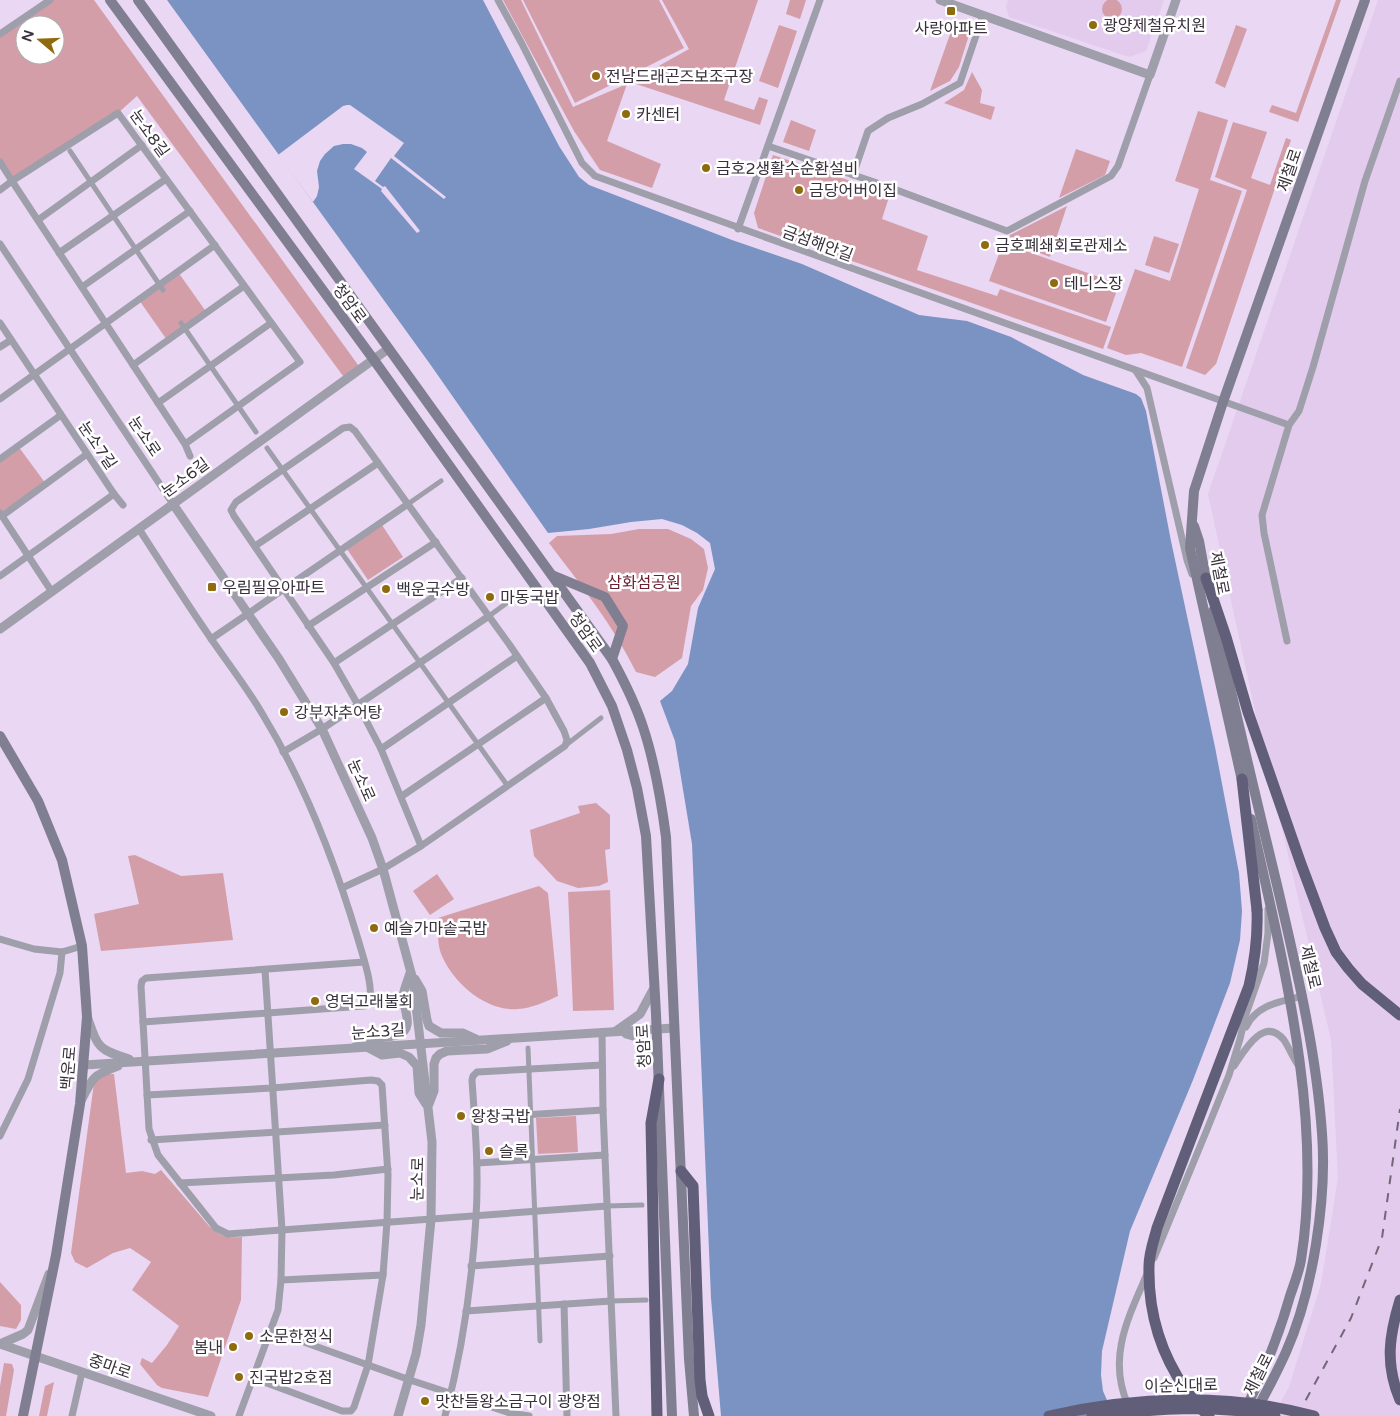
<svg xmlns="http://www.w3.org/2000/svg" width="1400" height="1416" font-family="'Varela Round','Noto Sans KR',sans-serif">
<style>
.built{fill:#e2cbed}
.green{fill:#d49ea9;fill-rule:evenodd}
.water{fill:#7a93c3}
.pier{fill:#e9d7f3}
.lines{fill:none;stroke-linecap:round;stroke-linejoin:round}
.pedestrian{stroke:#9f9eab;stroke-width:5}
.minor{stroke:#9f9eab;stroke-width:7}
.tertiary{stroke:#9f9eab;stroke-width:9}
.secondary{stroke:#807f92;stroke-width:10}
.trunk{stroke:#605e78;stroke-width:11}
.rail{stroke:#726777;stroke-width:2;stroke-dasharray:9 9;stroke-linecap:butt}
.trunk-bridge{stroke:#605e78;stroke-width:11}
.poi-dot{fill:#8f6a0f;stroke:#fff;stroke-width:2}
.labels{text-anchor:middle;stroke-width:5;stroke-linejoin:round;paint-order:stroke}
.poi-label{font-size:16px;fill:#38303b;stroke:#fff;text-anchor:start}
.street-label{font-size:16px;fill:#38303b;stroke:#fff}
.park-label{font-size:16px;fill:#6a2037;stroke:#fff}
</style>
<rect width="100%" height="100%" fill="#e9d7f3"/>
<!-- built -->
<g class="built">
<polygon points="1008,0 1164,0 1146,51 1129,57 1009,17 1006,6"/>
<polygon points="1378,0 1400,0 1400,1416 1273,1416 1289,1387 1321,1284 1338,1178 1331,1040 1260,734 1208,494"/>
</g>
<!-- green -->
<g class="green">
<circle cx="1112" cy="9" r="10"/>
<path d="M50,0H94L361,369L346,380L137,96L118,113L12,181L0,162V34ZM25,25H55V55H25Z"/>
<polygon points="503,0 521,0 573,107 627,84 607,141 661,164 652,188 600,170 574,131"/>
<polygon points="523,0 659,0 684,48 575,103"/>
<polygon points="662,0 758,0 724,100 754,110 759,97 768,100 760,125 630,82 689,49"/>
<polygon points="790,0 806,0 800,19 786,14"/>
<polygon points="1336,0 1341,0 1298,122 1269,112 1272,105 1296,113"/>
<polygon points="954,23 970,32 959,67 950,81 930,91"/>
<polygon points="779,25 797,31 778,88 759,81"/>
<polygon points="1236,25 1247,29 1225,88 1215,83"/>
<polygon points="972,72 982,90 980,103 995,107 991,120 944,103 964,90"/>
<polygon points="1198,111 1228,120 1210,180 1242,191 1182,367 1141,353 1126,355 1107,348 1135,269 1170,281 1199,189 1175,181"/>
<polygon points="791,120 816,130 809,151 783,142"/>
<polygon points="1233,122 1267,132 1251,178 1270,185 1286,138 1291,140 1216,364 1205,375 1186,368 1247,190 1215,177"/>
<polygon points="1076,149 1110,161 1105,175 1059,198"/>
<polygon points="773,155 890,194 882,219 928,236 917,270 997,296 1000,289 1111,327 1103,349 758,228 754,213"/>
<polygon points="1067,206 1050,257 1008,241 1010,235"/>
<polygon points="1154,236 1179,244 1169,273 1145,265"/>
<polygon points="1003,243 1119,284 1106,322 989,281"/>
<polygon points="178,272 207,313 167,340 139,300"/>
<polygon points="18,446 46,484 0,513 0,459"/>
<polygon points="382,525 403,557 368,580 347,549"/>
<path d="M639,529H668L691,539L704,549L708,568L703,590L691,606L682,658L655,677L636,672C613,625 580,584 549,543L557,536L611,534Z"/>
<polygon points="596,803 610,815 610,849 605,850 608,882 599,886 578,888 557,881 534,856 530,830 580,813 578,806"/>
<polygon points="135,855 181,876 223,873 233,940 101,951 94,914 139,904 128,856"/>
<polygon points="437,874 454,899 430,915 413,891"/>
<path d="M539,886L548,893L558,996C545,1002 532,1008 518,1009C487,1012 454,984 442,956C437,945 438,931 438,918Z"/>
<polygon points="610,890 614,1010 573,1011 568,892"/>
<path d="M107,1074H114L126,1173L142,1171L155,1174L161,1170L209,1226C222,1237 226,1238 242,1237L241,1300L208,1397L162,1388L157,1385L140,1364L142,1358L152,1363L167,1345L179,1326L132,1290L151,1262L130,1248L113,1253L87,1268L75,1262L71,1253L94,1083Z"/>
<polygon points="576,1116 578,1152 538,1154 536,1118"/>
<polygon points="0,1282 21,1305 21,1320 16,1329 0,1326"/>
<polygon points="4,1363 12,1364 14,1370 6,1416 0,1416 0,1386"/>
<polygon points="54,1382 47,1416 39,1416 45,1386"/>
</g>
<!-- water -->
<polygon class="water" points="167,0 483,0 559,146 579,177 589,185 732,240 802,264 919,315 967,321 1011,337 1083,375 1136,394 1141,398 1146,411 1171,541 1215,747 1239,873 1242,911 1240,940 1230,983 1193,1080 1130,1231 1102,1351 1101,1375 1103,1391 1114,1416 721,1416 711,1298 692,844 675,741 660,701 672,691 688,664 698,608 715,569 710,543 697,533 682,525 662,519 631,522 589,529 548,533 430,364"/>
<!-- pier -->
<polygon class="pier" points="347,105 350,105 404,143 394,156 446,197 444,199 391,158 375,181 383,187 385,186 420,231 417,233 381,191 382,189 354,169 367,152 362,148 351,144 343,144 334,146 325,154 320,161 317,171 319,187 317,196 313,202 278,155 343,106"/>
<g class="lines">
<!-- pedestrian -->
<g class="pedestrian">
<polyline points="70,151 163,290"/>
<polyline points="181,323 256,432"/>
<polyline points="267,448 507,785"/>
<polyline points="408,504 441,481"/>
<polyline points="489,616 523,591"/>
<polyline points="566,745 601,718"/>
<polyline points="528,1048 540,1341"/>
<polyline points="607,1206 642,1205"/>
<polyline points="611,1301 646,1300"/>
</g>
<!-- minor -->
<g class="minor">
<polyline points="498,0 521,42 582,163 595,176 1289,425"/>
<polyline points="0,34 50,0"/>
<polyline points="768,146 883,185 1007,231 1111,176 1118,166 1150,75"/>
<polyline points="0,162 12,181 0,190"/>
<polyline points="853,175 868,131 888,118 922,104 960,83 983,15"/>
<polyline points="38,220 142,145"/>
<polyline points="738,229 820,0"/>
<polyline points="0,244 173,504"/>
<polyline points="59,253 166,179"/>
<polyline points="82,287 190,211"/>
<polyline points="0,323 114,494 0,576"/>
<polyline points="0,347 11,340"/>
<polyline points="133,365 244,286"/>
<polyline points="1136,371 1147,388 1187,560 1192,574"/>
<polyline points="0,399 215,245"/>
<polyline points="158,403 271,323"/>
<polyline points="185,444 300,362 118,113 12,181 185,444 190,456"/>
<polyline points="0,459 61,415"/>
<polyline points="114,494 123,505"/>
<polyline points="0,513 52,592"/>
<polyline points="2,516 87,454"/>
<path d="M139,529C163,566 187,604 212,640C229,665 248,689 263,715C305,784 335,862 358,939C362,954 376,991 368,1005L363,1006L143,1022"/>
<polyline points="255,546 378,463"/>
<polyline points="308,626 436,542"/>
<polyline points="211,639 408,504"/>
<polyline points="1287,641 1264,533 1262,515 1289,425 1299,411 1313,367 1365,181 1400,81"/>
<polyline points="334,663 462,578"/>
<polyline points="381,749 517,656"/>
<polyline points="283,752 322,729 489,616"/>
<polyline points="402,796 546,698"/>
<polyline points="342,888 383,869 421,846 565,746 567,740 564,731 546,698 509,644 355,431 350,427 343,428 236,502 231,510 234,516 334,663 358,705 381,749 421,846"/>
<polyline points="0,939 34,949 62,952 82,946"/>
<polyline points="364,962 146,978 142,981 141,986 149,1129 158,1155 216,1228 228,1234 607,1206"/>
<path d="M1246,1027C1257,1004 1280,1002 1303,996"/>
<polyline points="602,1032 603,1110 616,1416"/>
<path d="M1234,1066C1244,1051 1264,1015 1284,1040C1289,1048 1293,1057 1298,1065"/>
<polyline points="147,1095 272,1088 371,1080 378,1081 382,1085 388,1175 387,1222 383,1275 368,1365 354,1407 351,1411 342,1411 253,1378"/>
<polyline points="474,1118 603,1110"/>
<polyline points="0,1136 28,1079 60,973 62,952"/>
<polyline points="151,1140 385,1125"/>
<polyline points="477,1163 605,1155"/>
<polyline points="180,1183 334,1175 388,1169"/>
<polyline points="1154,1258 1206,1132 1229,1075 1240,1039 1245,1017 1264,963 1268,933 1268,909"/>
<polyline points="471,1266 610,1256"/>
<polyline points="281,1280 383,1275"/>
<polyline points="564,1304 567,1416"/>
<polyline points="466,1311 611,1301"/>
<polyline points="270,1330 410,1380 510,1413 529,1416"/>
<path d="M1128,1405C1107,1358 1128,1318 1147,1274"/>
<polyline points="72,1416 82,1372"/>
<polyline points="239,1416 278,1310 281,1280 282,1230 265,970"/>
<path d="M445,1416C462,1352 472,1283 476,1217C479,1171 475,1125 472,1080L473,1076L477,1072L602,1065"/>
</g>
<!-- tertiary -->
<g class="tertiary">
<polyline points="940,0 1150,75 1176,0"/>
<polyline points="173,504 279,659 322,729 372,838 383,869 413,980 432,1142 431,1219 421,1325 416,1354 398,1416"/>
<polyline points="0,629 388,349"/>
<polyline points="415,979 422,991 427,1020 429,1026 441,1033 463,1033 476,1039"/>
<path d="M88,1019C98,1048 99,1050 129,1059V1060"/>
<polyline points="616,1031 640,1014 654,988"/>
<path d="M626,1034C646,1039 648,1043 657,1061"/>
<path d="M355,1047C373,1035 379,1040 397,1035C416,1029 403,1009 403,996C404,989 408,980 410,973"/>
<polyline points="367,1047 382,1055 400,1053 409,1057 417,1066 419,1093 426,1104"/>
<polyline points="84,1065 674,1028"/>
<path d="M81,1101C92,1078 93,1075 118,1066"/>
<polyline points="429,1104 434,1091 434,1064 436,1058 440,1054 447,1051 487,1049 507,1041"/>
<polyline points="0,1344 211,1416"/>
<polyline points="0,1344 23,1334 28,1330 49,1274"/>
</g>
<!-- secondary -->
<g class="secondary">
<polyline points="110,0 374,360 590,663 612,706 627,750 637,788 646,836 656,1014 672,1416"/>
<path d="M138,0L612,659C624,681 635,703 643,727C655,763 661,799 666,837L689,1359L694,1416"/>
<polyline points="1194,526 1199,541 1207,585"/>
<polyline points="552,575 605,597 623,626 612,659"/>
<path d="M1213,611C1233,703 1255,794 1277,885C1296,967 1316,1049 1322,1133C1327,1199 1313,1291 1286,1352C1277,1372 1267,1391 1256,1411"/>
<polyline points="0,736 38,801 62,860 82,946 87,1017 80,1104 56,1255 23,1416"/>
<polyline points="1243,785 1190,548 1194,491 1223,402 1365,0"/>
<path d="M1246,1408C1264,1372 1279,1335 1290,1296C1294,1284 1299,1272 1301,1260C1324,1116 1282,959 1251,819"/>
</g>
<!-- trunk -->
<g class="trunk">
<polyline points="1206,578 1226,637 1248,712 1301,864 1325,928 1336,952 1348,968 1362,984 1400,1015"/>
<polyline points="1242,779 1257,910"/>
<polyline points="681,1171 693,1186 700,1380 702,1396 709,1416"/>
<path d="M1400,1300C1389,1336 1385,1364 1400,1400"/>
<polyline points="657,1416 651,1123 659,1079"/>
</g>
<!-- rail -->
<polyline class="rail" points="1297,1416 1351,1318 1382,1238 1400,1109"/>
<!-- trunk-bridge -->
<g class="trunk-bridge">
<path d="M1049,1416C1135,1396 1229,1393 1314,1416"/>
<path d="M1092,1416C1152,1409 1216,1404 1275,1416"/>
<path d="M1209,1416C1200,1409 1193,1399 1186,1390C1160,1353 1148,1311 1149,1266C1149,1253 1154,1240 1157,1228L1249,986C1255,960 1258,937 1257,910"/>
</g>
</g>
<!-- markers -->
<g class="poi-dot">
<rect x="946" y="6" width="10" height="10" rx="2.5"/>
<circle cx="1093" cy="25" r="5"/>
<circle cx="596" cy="76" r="5"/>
<circle cx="626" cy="114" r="5"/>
<circle cx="706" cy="168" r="5"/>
<circle cx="799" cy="190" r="5"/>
<circle cx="985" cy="245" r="5"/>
<circle cx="1054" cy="283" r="5"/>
<rect x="207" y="582" width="10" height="10" rx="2.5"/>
<circle cx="386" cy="589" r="5"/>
<circle cx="490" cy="597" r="5"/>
<circle cx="284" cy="712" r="5"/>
<circle cx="374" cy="928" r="5"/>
<circle cx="315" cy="1001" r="5"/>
<circle cx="461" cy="1116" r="5"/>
<circle cx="489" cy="1151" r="5"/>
<circle cx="249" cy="1336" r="5"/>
<circle cx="233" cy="1347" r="5"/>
<circle cx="239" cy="1377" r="5"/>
<circle cx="425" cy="1401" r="5"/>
</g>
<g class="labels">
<!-- poi labels -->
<g class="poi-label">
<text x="1103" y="31">광양제철유치원</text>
<text x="951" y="34" text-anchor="middle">사랑아파트</text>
<text x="606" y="82">전남드래곤즈보조구장</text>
<text x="636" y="120">카센터</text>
<text x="716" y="174">금호2생활수순환설비</text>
<text x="809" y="196">금당어버이집</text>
<text x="995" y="251">금호폐쇄회로관제소</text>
<text x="1064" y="289">테니스장</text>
<text x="222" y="593">우림필유아파트</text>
<text x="396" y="595">백운국수방</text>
<text x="500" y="603">마동국밥</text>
<text x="294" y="718">강부자추어탕</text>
<text x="384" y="934">예슬가마솥국밥</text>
<text x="325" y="1007">영덕고래불회</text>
<text x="471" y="1122">왕창국밥</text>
<text x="499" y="1157">슬록</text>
<text x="259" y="1342">소문한정식</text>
<text x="223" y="1353" text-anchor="end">봄내</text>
<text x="249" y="1383">진국밥2호점</text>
<text x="435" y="1407">맛찬들왕소금구이 광양점</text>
</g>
<!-- street labels -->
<g class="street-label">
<text transform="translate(150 133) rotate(54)" y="6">눈소8길</text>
<text transform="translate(1289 170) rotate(-71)" y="6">제철로</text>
<text transform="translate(818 243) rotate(20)" y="6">금섬해안길</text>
<text transform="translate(350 303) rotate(54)" y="6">청암로</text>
<text transform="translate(145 436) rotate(56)" y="6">눈소로</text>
<text transform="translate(98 445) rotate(56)" y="6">눈소7길</text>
<text transform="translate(185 477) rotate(-36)" y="6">눈소6길</text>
<text transform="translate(1220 573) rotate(79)" y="6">제철로</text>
<text transform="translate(586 632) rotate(55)" y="6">청암로</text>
<text transform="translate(362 780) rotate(66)" y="6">눈소로</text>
<text transform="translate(1311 967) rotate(77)" y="6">제철로</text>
<text transform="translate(378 1031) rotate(-4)" y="6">눈소3길</text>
<text transform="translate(643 1046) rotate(-93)" y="6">청암로</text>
<text transform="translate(68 1068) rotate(-85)" y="6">백운로</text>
<text transform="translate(417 1179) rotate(-89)" y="6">눈소로</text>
<text transform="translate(110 1366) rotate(19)" y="6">중마로</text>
<text transform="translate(1258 1374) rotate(-63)" y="6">제철로</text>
<text transform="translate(1181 1385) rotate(-1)" y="6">이순신대로</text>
</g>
<!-- park labels -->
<g class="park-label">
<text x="644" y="588">삼화섬공원</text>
</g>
</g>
<!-- north arrow -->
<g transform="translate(40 40) rotate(289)"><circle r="24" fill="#ffffff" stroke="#afacb1"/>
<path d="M0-4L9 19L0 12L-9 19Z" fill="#8f6a0f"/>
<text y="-8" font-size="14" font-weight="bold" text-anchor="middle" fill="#38303b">N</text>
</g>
</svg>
